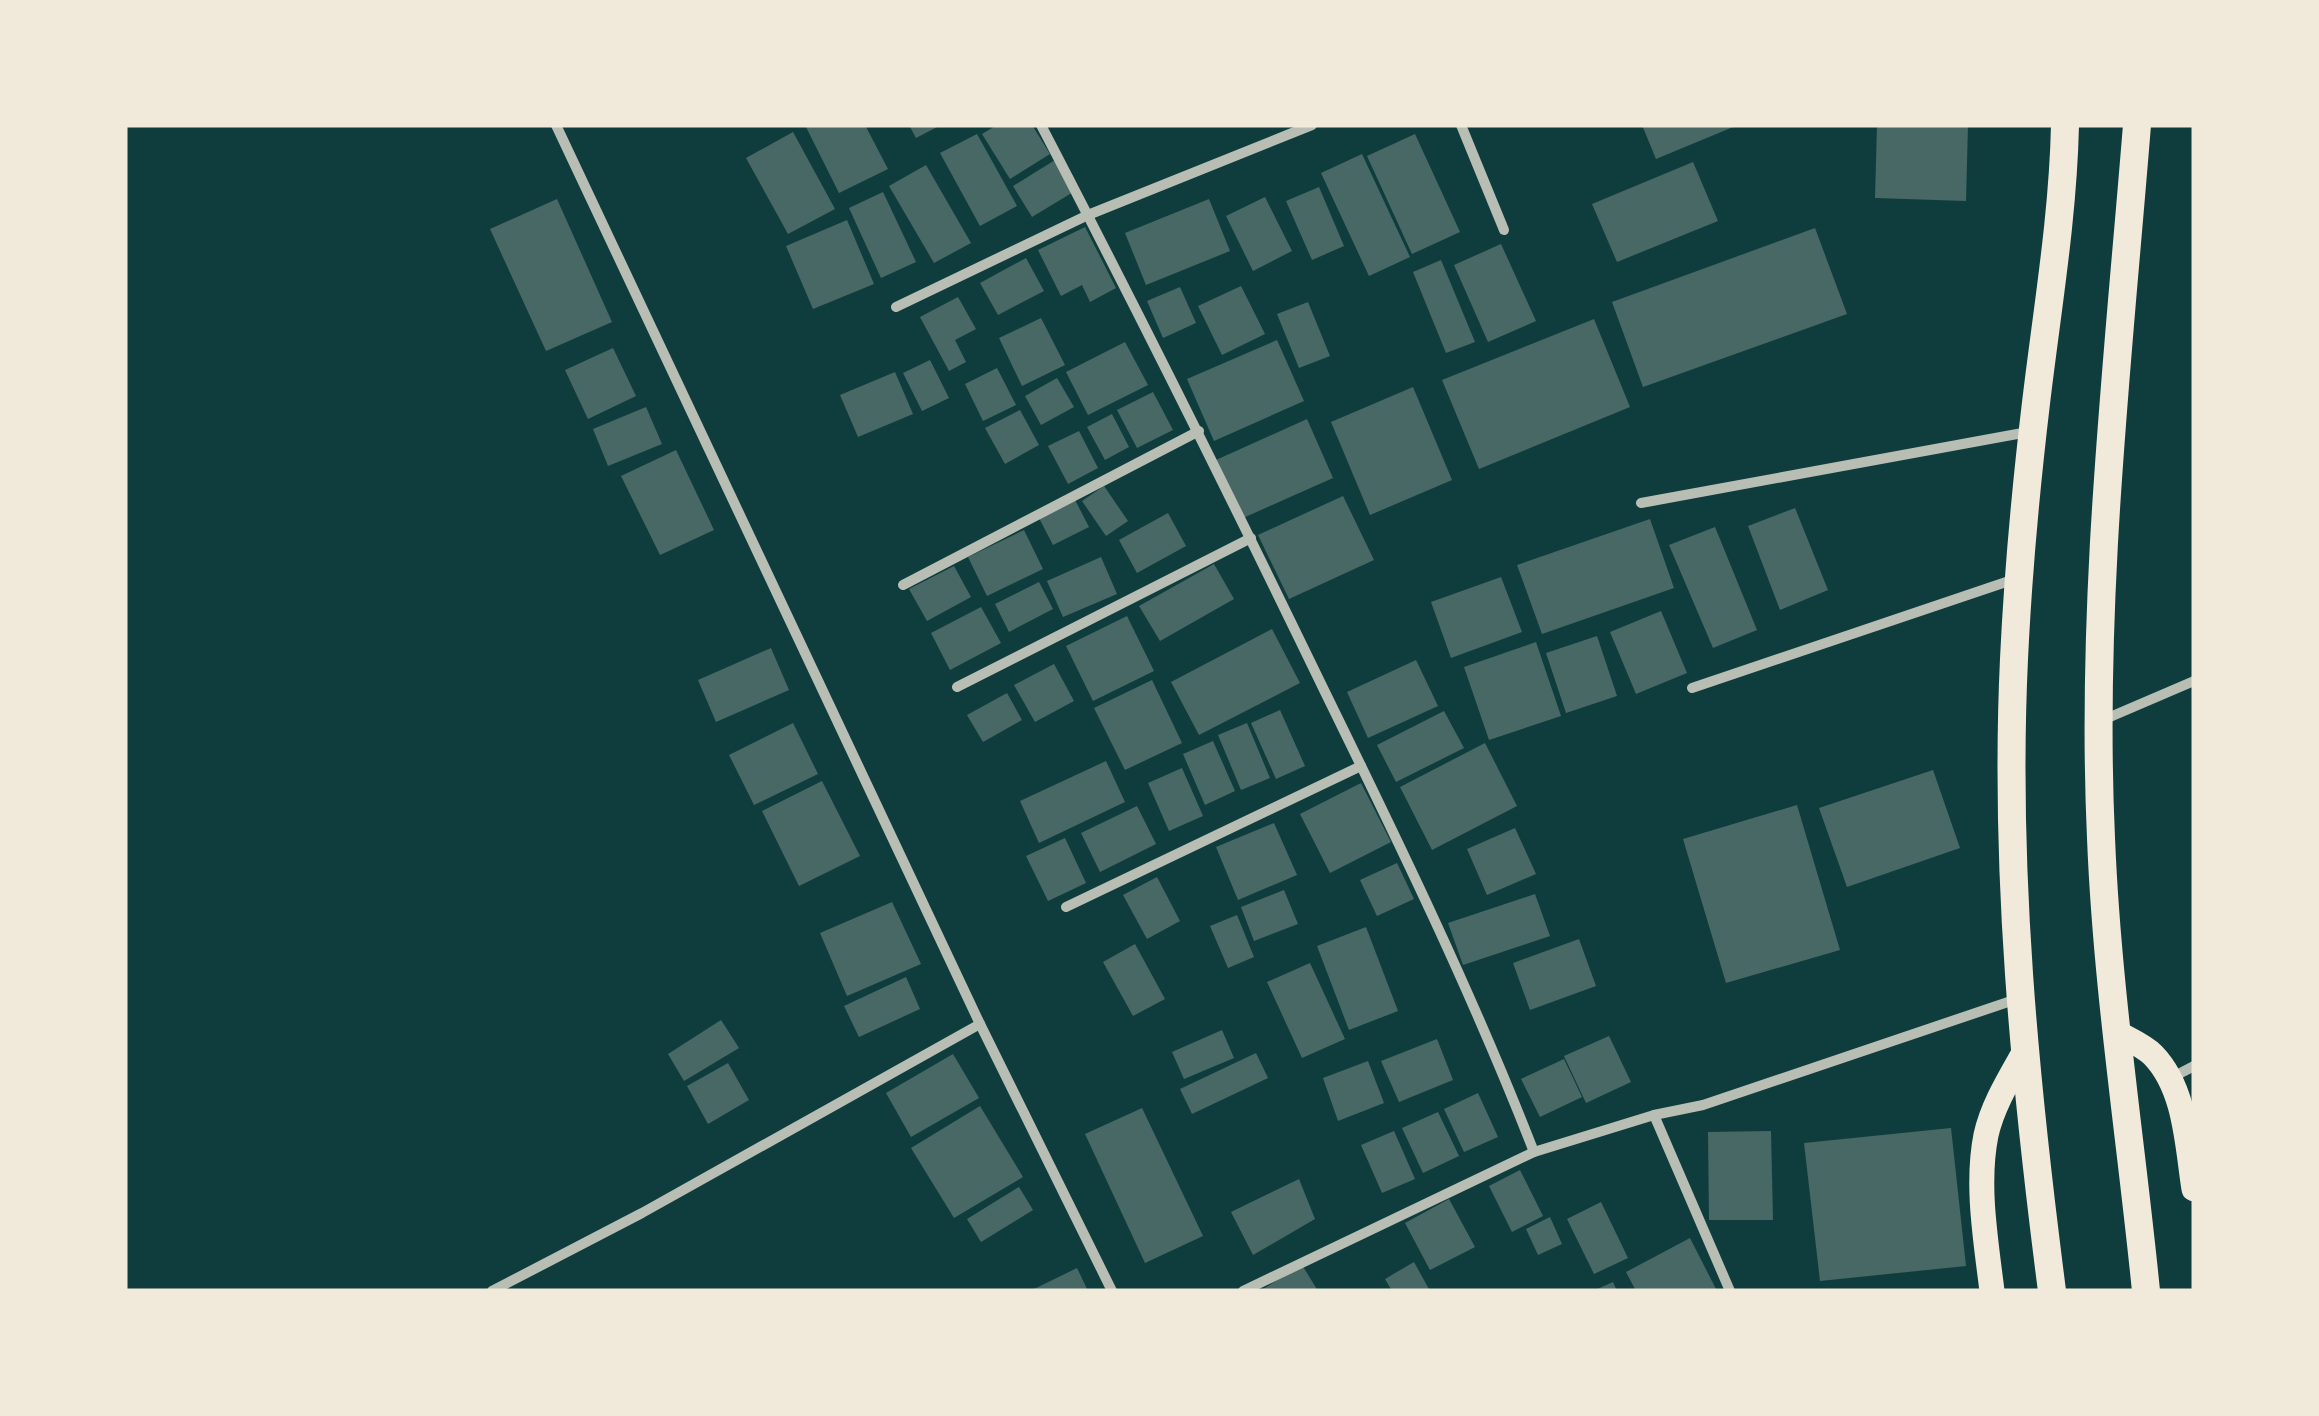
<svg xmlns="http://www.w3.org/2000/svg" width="2319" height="1416" font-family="'Noto Sans',sans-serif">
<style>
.building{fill:#486865}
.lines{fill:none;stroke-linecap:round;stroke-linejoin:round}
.minor{stroke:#b8beb3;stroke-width:10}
.primary{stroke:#f1e9da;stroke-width:25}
.trunk{stroke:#f1e9da;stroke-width:28}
</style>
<rect width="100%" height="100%" fill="#0f3d3e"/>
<!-- building -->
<g class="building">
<polygon points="805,125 865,125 888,169 839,193"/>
<polygon points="909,125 941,125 916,138"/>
<polygon points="997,125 1032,125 1050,154 1010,179 982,134"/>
<polygon points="1642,125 1738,125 1656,159"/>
<polygon points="1877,125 1968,125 1966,201 1875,198"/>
<polygon points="793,132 835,209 788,234 746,158"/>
<polygon points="977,134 1017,206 980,226 940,153"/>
<polygon points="1415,134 1460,232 1412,254 1367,156"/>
<polygon points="1362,154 1410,257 1369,276 1321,173"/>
<polygon points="1055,160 1075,191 1032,217 1013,186"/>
<polygon points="1693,162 1718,221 1617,262 1592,204"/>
<polygon points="926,165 971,243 934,263 889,186"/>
<polygon points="1319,187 1344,246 1312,260 1286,201"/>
<polygon points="883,192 916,262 881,278 849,208"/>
<polygon points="1265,197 1292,251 1253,271 1226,216"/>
<polygon points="557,199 612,322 546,351 490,229"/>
<polygon points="1209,199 1230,251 1146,285 1125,233"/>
<polygon points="847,220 874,284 813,309 786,246"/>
<polygon points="1085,227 1116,288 1090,302 1082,285 1061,296 1038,250"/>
<polygon points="1815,228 1847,314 1643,387 1612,302"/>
<polygon points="1501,244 1536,321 1488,342 1454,265"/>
<polygon points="1026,258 1044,291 998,315 980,283"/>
<polygon points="1441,260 1475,342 1446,353 1413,272"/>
<polygon points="1241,286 1265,334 1222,355 1198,306"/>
<polygon points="1180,287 1196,323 1163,338 1147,301"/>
<polygon points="958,297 976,329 955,340 966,362 949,371 920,317"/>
<polygon points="1308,302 1330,356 1299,368 1277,314"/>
<polygon points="1041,318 1065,365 1022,386 999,338"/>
<polygon points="1594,319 1630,407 1479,469 1442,380"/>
<polygon points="1277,340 1304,401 1214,441 1187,379"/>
<polygon points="1125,342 1148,385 1088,415 1066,372"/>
<polygon points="613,348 636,396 588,419 565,370"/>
<polygon points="930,360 949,398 922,411 903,373"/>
<polygon points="997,368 1016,405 983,421 965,384"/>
<polygon points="895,372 913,414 858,437 840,395"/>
<polygon points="1057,378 1074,407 1041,425 1025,396"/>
<polygon points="1413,387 1452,480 1370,515 1331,422"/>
<polygon points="1153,392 1173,430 1137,448 1117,410"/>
<polygon points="646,407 662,444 608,466 593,429"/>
<polygon points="1020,410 1039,445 1005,464 985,428"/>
<polygon points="1112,414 1129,447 1105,460 1087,427"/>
<polygon points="1307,419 1333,478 1243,518 1216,460"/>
<polygon points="1079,431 1098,468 1068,484 1048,446"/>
<polygon points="676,450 714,530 660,555 621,476"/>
<polygon points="1104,486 1128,521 1106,536 1082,501"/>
<polygon points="1343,496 1374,560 1289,599 1258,535"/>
<polygon points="1074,498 1089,527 1053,545 1038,516"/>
<polygon points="1795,508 1828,590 1780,610 1748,526"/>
<polygon points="1168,513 1186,546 1137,573 1119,540"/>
<polygon points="1650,519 1674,588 1542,634 1517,565"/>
<polygon points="1715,527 1757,630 1713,648 1669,545"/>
<polygon points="1024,530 1043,569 987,596 968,557"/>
<polygon points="1101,557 1117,594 1063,617 1047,581"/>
<polygon points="1214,564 1234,599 1160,641 1139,606"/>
<polygon points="954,566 971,597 927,621 909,589"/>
<polygon points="1501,577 1522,632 1451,658 1431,602"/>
<polygon points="1039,582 1053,609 1009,632 995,604"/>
<polygon points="981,607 1001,643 950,670 931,633"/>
<polygon points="1661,611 1687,673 1636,694 1610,632"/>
<polygon points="1127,616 1154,671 1093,701 1066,646"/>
<polygon points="1272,629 1300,683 1199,735 1171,682"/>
<polygon points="1597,636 1617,696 1566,713 1546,653"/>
<polygon points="1536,642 1561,716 1489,740 1464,667"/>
<polygon points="771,648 789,690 716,722 698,680"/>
<polygon points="1416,660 1438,706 1368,738 1347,692"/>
<polygon points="1054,664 1074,701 1035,722 1014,685"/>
<polygon points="1152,680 1182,743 1125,770 1094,708"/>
<polygon points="1007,693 1022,720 983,742 967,715"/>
<polygon points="1280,710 1305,766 1276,779 1251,723"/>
<polygon points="1444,711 1464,748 1396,782 1377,745"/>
<polygon points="793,723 818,774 754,805 729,755"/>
<polygon points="1247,723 1270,778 1241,790 1218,735"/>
<polygon points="1213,741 1235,791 1205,805 1183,754"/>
<polygon points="1485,743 1517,806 1432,850 1400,787"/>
<polygon points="1106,761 1125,802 1039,843 1020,801"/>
<polygon points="1182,768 1203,816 1169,831 1148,783"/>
<polygon points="1933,770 1960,848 1847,887 1819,808"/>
<polygon points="822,781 860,856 799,886 762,811"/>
<polygon points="1361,783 1391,842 1330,873 1300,814"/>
<polygon points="1797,805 1840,950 1726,983 1683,839"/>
<polygon points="1137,806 1156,844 1100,872 1081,833"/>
<polygon points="1274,823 1297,875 1238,900 1216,847"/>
<polygon points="1515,828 1536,874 1487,895 1467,849"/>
<polygon points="1065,838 1086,883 1048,901 1026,856"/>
<polygon points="1397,863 1414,899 1377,916 1360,880"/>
<polygon points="1157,877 1180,921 1147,939 1123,895"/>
<polygon points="1284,890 1298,924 1254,941 1241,907"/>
<polygon points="1535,894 1550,936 1463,965 1448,923"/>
<polygon points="892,902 921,964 847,996 820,933"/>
<polygon points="1237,915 1254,957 1228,968 1210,926"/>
<polygon points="1366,927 1398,1011 1349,1030 1317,946"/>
<polygon points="1579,939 1596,986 1530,1010 1513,963"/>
<polygon points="1135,944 1165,999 1133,1016 1103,962"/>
<polygon points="1310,963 1345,1039 1302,1058 1267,982"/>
<polygon points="906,977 920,1009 859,1037 844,1006"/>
<polygon points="721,1020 739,1048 684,1081 668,1054"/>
<polygon points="1222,1030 1234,1058 1184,1079 1172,1052"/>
<polygon points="1609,1036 1631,1082 1586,1103 1564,1056"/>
<polygon points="1437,1039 1453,1080 1399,1102 1381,1061"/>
<polygon points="1256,1053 1268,1078 1192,1114 1180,1089"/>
<polygon points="953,1054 979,1098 911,1137 886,1093"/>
<polygon points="1564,1059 1582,1097 1540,1117 1521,1079"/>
<polygon points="1368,1061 1384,1103 1338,1121 1323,1078"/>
<polygon points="728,1063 749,1100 708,1124 687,1086"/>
<polygon points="1478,1093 1498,1137 1464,1152 1444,1109"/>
<polygon points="980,1106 1023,1177 954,1218 911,1148"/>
<polygon points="1142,1108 1203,1236 1145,1263 1085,1134"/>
<polygon points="1438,1112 1459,1156 1423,1173 1402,1128"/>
<polygon points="1951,1128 1966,1266 1820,1281 1804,1143"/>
<polygon points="1394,1131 1415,1179 1382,1193 1361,1145"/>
<polygon points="1771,1131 1773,1220 1709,1220 1708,1132"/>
<polygon points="1520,1170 1543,1216 1512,1232 1489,1186"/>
<polygon points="1299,1179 1315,1219 1253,1255 1231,1212"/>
<polygon points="1019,1187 1033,1210 981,1242 967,1219"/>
<polygon points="1449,1199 1475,1247 1430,1270 1405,1223"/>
<polygon points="1601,1202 1628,1258 1594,1274 1567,1219"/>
<polygon points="1550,1217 1562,1244 1538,1255 1526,1229"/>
<polygon points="1690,1238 1717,1291 1636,1291 1626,1272"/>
<polygon points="1414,1262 1430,1291 1392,1291 1385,1279"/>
<polygon points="1302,1265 1318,1291 1260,1291"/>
<polygon points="1077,1268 1088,1291 1030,1291"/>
<polygon points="1613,1282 1617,1291 1593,1291"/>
</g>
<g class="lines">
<!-- minor -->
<g class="minor">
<polyline points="556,125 980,1024 1112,1291"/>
<path d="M1041,125C1139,313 1233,502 1325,692C1399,843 1473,995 1534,1152"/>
<polyline points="1461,125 1504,230"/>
<polyline points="896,307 1088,215 1312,125"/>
<polyline points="1641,503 2028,432"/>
<polyline points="903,585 1199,431"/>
<polyline points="957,687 1251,538"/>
<polyline points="1692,688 2015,579"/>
<polyline points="2103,720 2194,681"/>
<polyline points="1066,907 1361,766"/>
<polyline points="2171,1078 2194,1066"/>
<polyline points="1654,1115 1730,1291"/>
<polyline points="492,1291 642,1213 980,1024"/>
<polyline points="1243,1291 1534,1152 1654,1115 1703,1105 2017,999"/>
</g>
<!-- primary -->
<g class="primary">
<path d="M2119,1034C2130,1040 2144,1046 2153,1055C2186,1089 2187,1145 2194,1189"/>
<path d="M1992,1291C1986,1241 1976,1185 1986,1135C1993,1104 2011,1076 2026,1049"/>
</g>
<!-- trunk -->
<g class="trunk">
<path d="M2137,125C2118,361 2090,601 2101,838C2107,989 2131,1140 2146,1291"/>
<path d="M2052,1291C2025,1082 2004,870 2014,659C2018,574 2026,487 2036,403C2047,310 2063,218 2065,125"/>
</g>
</g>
<!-- border -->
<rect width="2319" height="1416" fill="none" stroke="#f1e9da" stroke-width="255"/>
</svg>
